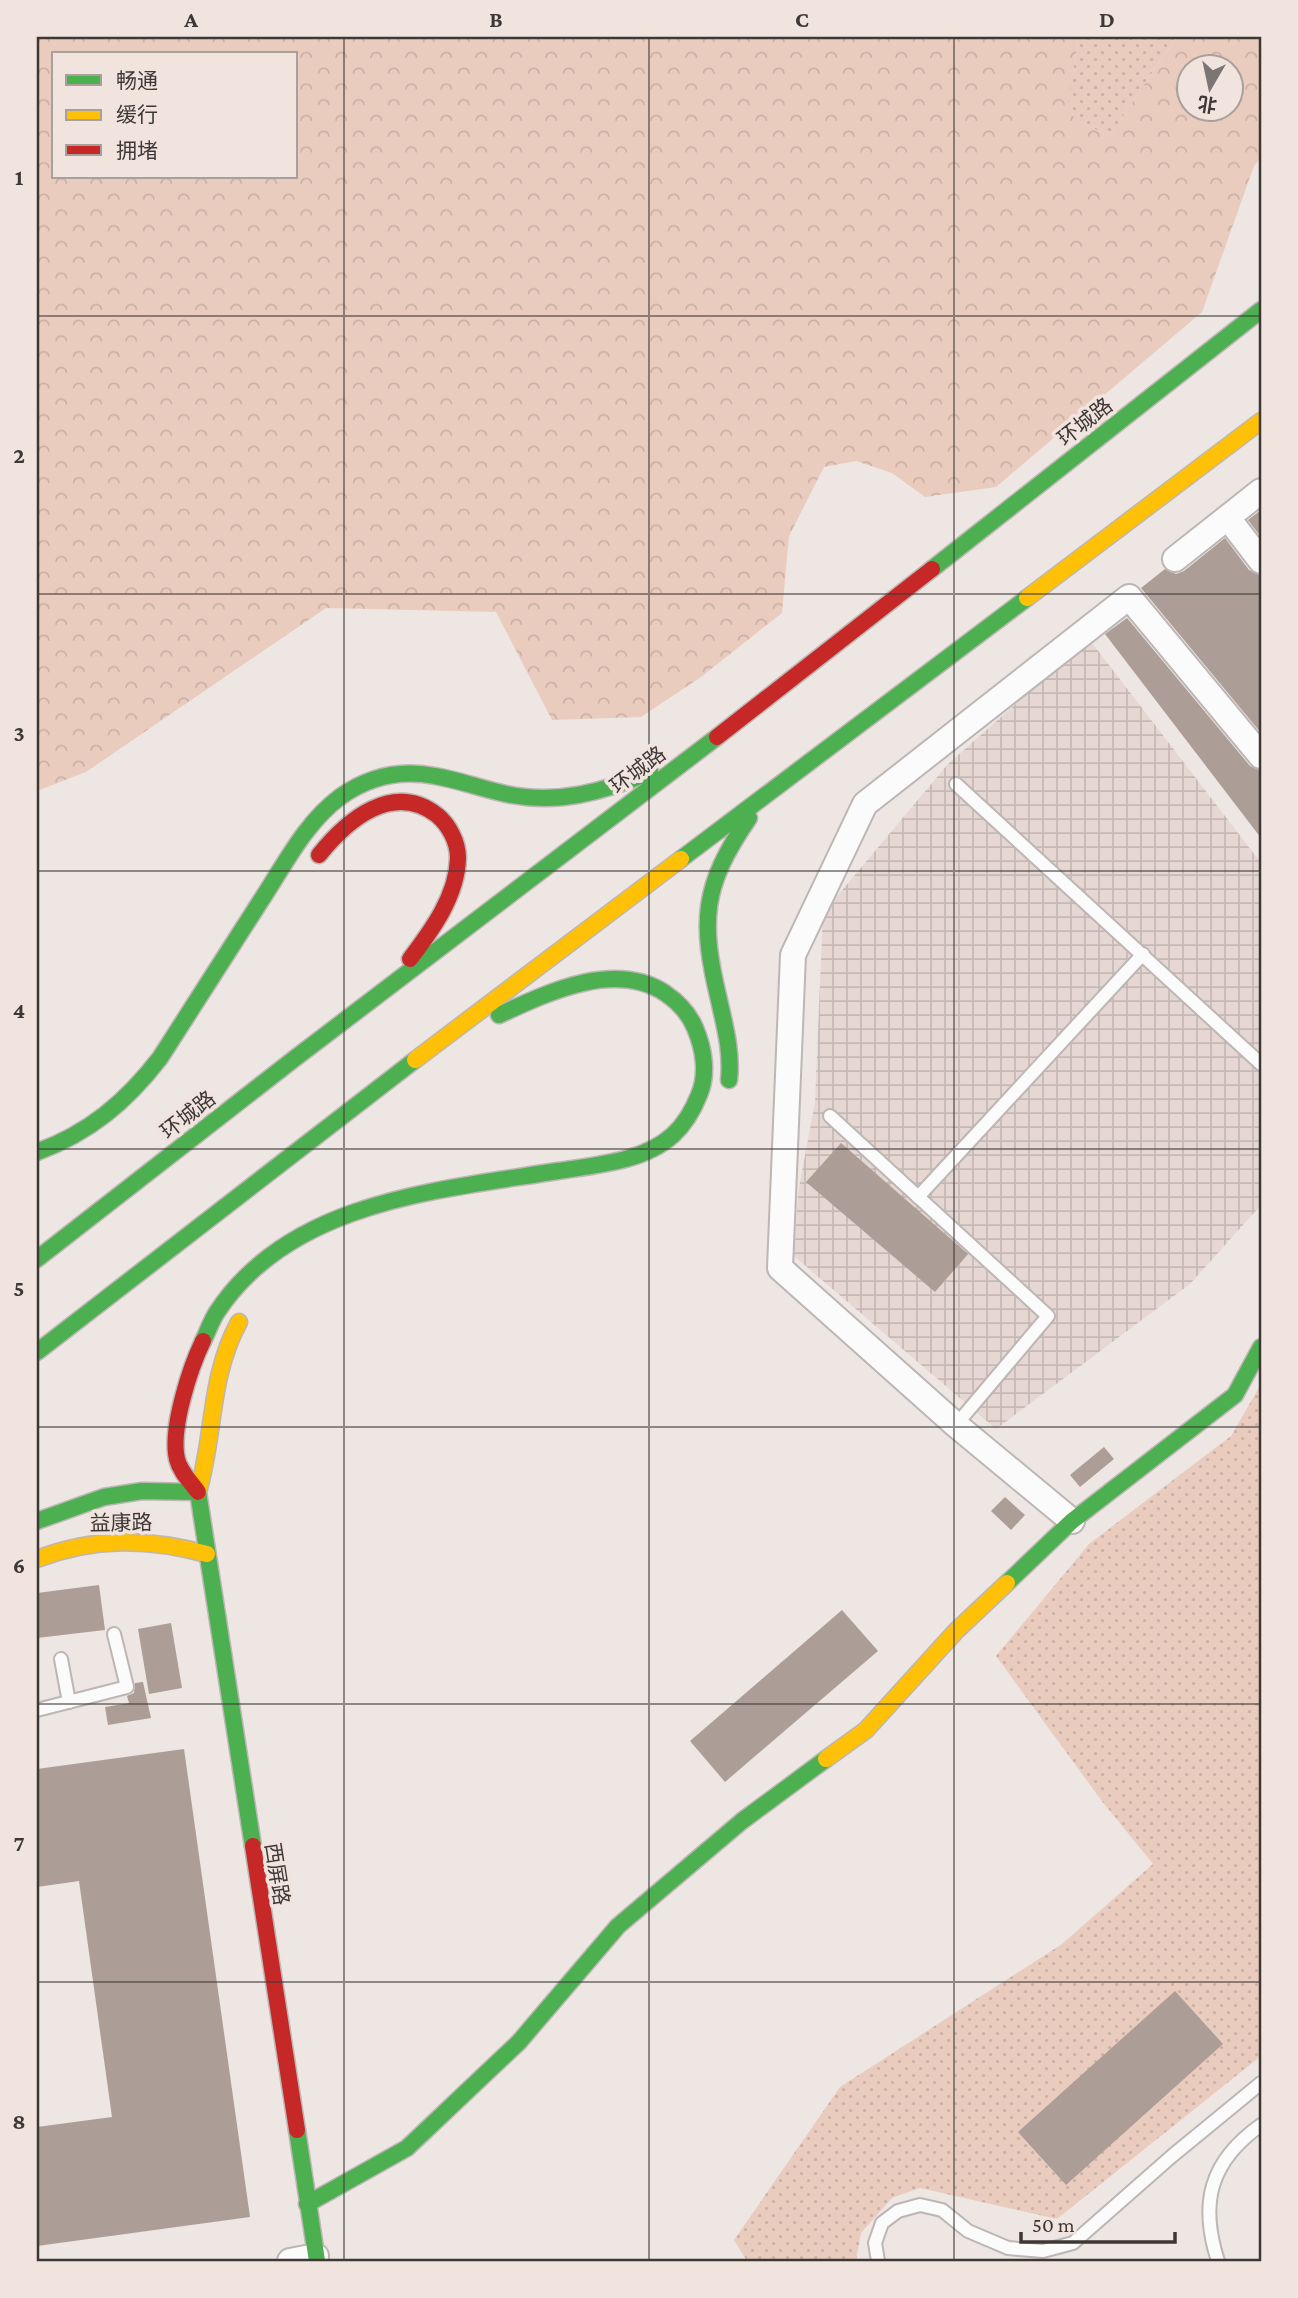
<svg xmlns="http://www.w3.org/2000/svg" width="1298" height="2298" font-family="'Crimson Pro','Noto Sans SC',serif">
<style>
.industrial{fill:url(#industrial-grid)}
.grass{fill:url(#grass-dots)}
.forest{fill:url(#forest-crowns);fill-rule:evenodd}
.building{fill:#ad9d97}
.lines{fill:none;stroke-linecap:round;stroke-linejoin:round}
.lane-casing{stroke:#bcb6b4;stroke-width:16}
.street-casing{stroke:#bcb6b4;stroke-width:28}
.fast-casing{stroke:#bcb6b4;stroke-width:19}
.slow-casing{stroke:#bcb6b4;stroke-width:19}
.jam-casing{stroke:#bcb6b4;stroke-width:19}
.lane{stroke:#fcfbfb;stroke-width:12}
.street{stroke:#fcfbfb;stroke-width:24}
.fast{stroke:#4caf50;stroke-width:16}
.slow{stroke:#ffc107;stroke-width:16}
.jam{stroke:#c62828;stroke-width:16}
.grid{fill:none;stroke:#3d3836;stroke-width:2;stroke-opacity:0.55}
.labels{text-anchor:middle;stroke-width:7;stroke-linejoin:round;paint-order:stroke}
.street-label{font-size:21px;fill:#3d3836;stroke:#f1e4df}
.neatline{fill:none;stroke:#3d3836;stroke-width:2.5}
.grid-label{font-size:23px;text-anchor:middle;font-weight:bold;fill:#3d3836}
</style>
<defs>
<pattern id="industrial-grid" width="8" height="8" patternUnits="userSpaceOnUse" patternTransform="scale(1.75)"><rect width="8" height="8" fill="#e6d7d2"/><path d="M0 4h8M4 0v8" fill="none" stroke="#c6b9b5"/></pattern>
<pattern id="grass-dots" width="8" height="8" patternUnits="userSpaceOnUse" patternTransform="scale(1.75)"><rect width="8" height="8" fill="#eaccbf"/><path d="M2 2h.1M6 6h.1" fill="none" stroke="#cab0a5" stroke-width="1.8" stroke-linecap="round"/></pattern>
<pattern id="forest-crowns" width="20" height="18" patternUnits="userSpaceOnUse" patternTransform="scale(1.75)"><rect width="20" height="18" fill="#eaccbf"/><path d="M2 6a3 3 0 1 1 6 0M12 15a3 3 0 1 1 6 0" fill="none" stroke="#cab0a5"/></pattern>
</defs>
<rect width="100%" height="100%" fill="#ede6e3"/>
<!-- industrial -->
<polygon class="industrial" points="1089,639 1261,863 1261,1205 1190,1284 996,1429 794,1256 798,1193 815,1102 823,913 948,764"/>
<!-- grass -->
<g class="grass">
<polygon points="1076,37 1176,37 1109,137 1066,113 1078,41"/>
<polygon points="1261,1384 1261,2056 1057,2219 920,2188 892,2198 861,2233 856,2261 747,2261 734,2240 840,2087 1062,1944 1153,1864 1101,1800 996,1656 1089,1544 1231,1436"/>
</g>
<!-- forest -->
<path class="forest" d="M37,37H1076L1078,40L1067,113L1109,137L1176,37H1261V158L1254,166L1202,312L996,487L925,497L892,473L856,461L824,467L789,536L782,613L701,677L641,717L552,720L496,612L326,608L86,772L37,791ZM54,54H296V177H54ZM1190,66H1232V108H1190Z"/>
<!-- building -->
<g class="building">
<polygon points="1261,510 1261,537 1248,520"/>
<polygon points="1225,538 1249,570 1261,576 1261,733 1141,588 1165,569 1176,574 1184,571"/>
<polygon points="1127,618 1250,766 1261,771 1261,838 1105,634"/>
<polygon points="841,1143 968,1254 935,1292 806,1182"/>
<polygon points="1104,1447 1114,1459 1080,1487 1070,1475"/>
<polygon points="1005,1497 1025,1515 1011,1530 991,1511"/>
<polygon points="99,1585 105,1630 37,1638 37,1593"/>
<polygon points="842,1610 878,1651 725,1782 690,1741"/>
<polygon points="171,1623 182,1688 149,1694 138,1629"/>
<polygon points="143,1682 151,1718 108,1725 105,1707 129,1703 127,1696 134,1693 135,1683"/>
<polygon points="184,1749 250,2217 37,2246 37,2127 112,2117 79,1881 37,1887 37,1769"/>
<polygon points="1175,1991 1223,2044 1066,2185 1018,2132"/>
</g>
<g class="lines">
<!-- lane casing -->
<g class="lane-casing">
<g id="lane">
<polyline points="956,784 1261,1064"/>
<polyline points="830,1116 1048,1316 956,1425"/>
<polyline points="918,1197 1143,954"/>
<polyline points="61,1659 69,1702"/>
<polyline points="37,1710 127,1687 114,1634"/>
<polyline points="878,2261 875,2243 882,2223 898,2211 920,2205 942,2210 968,2231 1008,2248 1043,2251 1073,2243 1172,2156 1261,2083"/>
<path d="M1218,2261C1199,2203 1210,2161 1261,2125"/>
</g>
</g>
<!-- street casing -->
<g class="street-casing">
<g id="street">
<polyline points="1228,518 1261,561"/>
<polyline points="1175,559 1261,491"/>
<polyline points="1072,1521 956,1425 780,1268 793,955 865,804 1129,597 1261,756"/>
<polyline points="290,2261 316,2256"/>
</g>
</g>
<!-- fast casing -->
<g class="fast-casing">
<g id="fast">
<polyline points="932,569 1261,310"/>
<polyline points="681,859 1027,598"/>
<path d="M729,1080C732,1052 725,1027 719,1000C700,921 702,886 749,818"/>
<path d="M37,1152C89,1133 126,1102 160,1058C193,1006 227,954 260,902C284,866 304,824 340,797C368,777 400,769 435,776C459,780 482,789 506,794C557,805 604,792 650,772"/>
<polyline points="37,1259 294,1059 717,737"/>
<path d="M203,1341C208,1331 211,1321 217,1312C290,1201 439,1190 558,1171C596,1165 643,1162 673,1135C685,1124 693,1110 699,1095C708,1074 704,1049 695,1028C689,1013 678,1002 665,993C614,960 547,993 499,1015"/>
<polyline points="37,1352 415,1060"/>
<polyline points="37,1521 104,1497 142,1491 198,1492 253,1846"/>
<polyline points="1007,1583 1072,1521 1235,1395 1261,1347"/>
<polyline points="297,2130 317,2261"/>
<polyline points="307,2204 407,2148 519,2042 618,1926 742,1821 826,1759"/>
</g>
</g>
<!-- slow casing -->
<g class="slow-casing">
<g id="slow">
<polyline points="1027,598 1261,421"/>
<polyline points="415,1060 681,859"/>
<path d="M198,1492C215,1434 209,1377 239,1322"/>
<path d="M37,1559C94,1537 148,1538 207,1554"/>
<polyline points="826,1759 866,1730 956,1631 1007,1583"/>
</g>
</g>
<!-- jam casing -->
<g class="jam-casing">
<g id="jam">
<polyline points="717,737 932,569"/>
<path d="M319,855C347,820 393,781 437,815C449,825 458,842 458,858C457,896 432,930 410,959"/>
<path d="M198,1492C191,1482 180,1472 177,1459C170,1429 190,1368 203,1341"/>
<polyline points="253,1846 297,2130"/>
</g>
</g>
<!-- lane -->
<use href="#lane" class="lane"/>
<!-- street -->
<use href="#street" class="street"/>
<!-- fast -->
<use href="#fast" class="fast"/>
<!-- slow -->
<use href="#slow" class="slow"/>
<!-- jam -->
<use href="#jam" class="jam"/>
</g>
<!-- grid -->
<path class="grid" d="M344,37V2261M649,37V2261M954,37V2261M37,316H1261M37,594H1261M37,871H1261M37,1149H1261M37,1427H1261M37,1704H1261M37,1982H1261"/>
<g class="labels">
<!-- street labels -->
<g class="street-label">
<text transform="translate(1085 422) rotate(-38)" y="7">环城路</text>
<text transform="translate(638 770) rotate(-37)" y="7">环城路</text>
<text transform="translate(188 1115) rotate(-38)" y="7">环城路</text>
<text transform="translate(121 1523) rotate(-1)" y="7">益康路</text>
<text transform="translate(277 1874) rotate(81)" y="7">西屏路</text>
</g>
</g>
<!-- border -->
<rect width="1298" height="2298" fill="none" stroke="#f1e4df" stroke-width="77"/>
<!-- legend -->
<rect x="52" y="52" width="245" height="126" fill="#f1e4df" stroke="#a99f9b" stroke-width="2"/>
<rect x="66" y="75" width="35" height="10" fill="#4caf50" stroke="#a99f9b" stroke-width="2"/>
<text x="116" y="88" font-size="21" fill="#3d3836">畅通</text>
<rect x="66" y="110" width="35" height="10" fill="#ffc107" stroke="#a99f9b" stroke-width="2"/>
<text x="116" y="122" font-size="21" fill="#3d3836">缓行</text>
<rect x="66" y="145" width="35" height="10" fill="#c62828" stroke="#a99f9b" stroke-width="2"/>
<text x="116" y="158" font-size="21" fill="#3d3836">拥堵</text>
<!-- north arrow -->
<g transform="translate(1210 88) rotate(189)"><circle r="33" fill="#f1e4df" stroke="#a99f9b" stroke-width="2"/>
<path d="M0-5L12 26L0 18L-12 26Z" fill="#7b7573"/>
<text y="-10" font-size="19" font-weight="bold" text-anchor="middle" fill="#3d3836">北</text>
</g>
<!-- scale -->
<path d="M1021 2232v10h154v-10" fill="none" stroke="#3d3836" stroke-width="3.5"/>
<text x="1032" y="2232" font-size="21" fill="#3d3836" stroke="#f1e4df" stroke-width="5" paint-order="stroke">50 m</text>
<rect x="38" y="38" width="1222" height="2222" class="neatline"/>
<g class="grid-label">
<text x="191" y="27">A</text>
<text x="496" y="27">B</text>
<text x="802" y="27">C</text>
<text x="1107" y="27">D</text>
<text x="19" y="185">1</text>
<text x="19" y="463">2</text>
<text x="19" y="741">3</text>
<text x="19" y="1018">4</text>
<text x="19" y="1296">5</text>
<text x="19" y="1573">6</text>
<text x="19" y="1851">7</text>
<text x="19" y="2129">8</text>
</g>
</svg>
